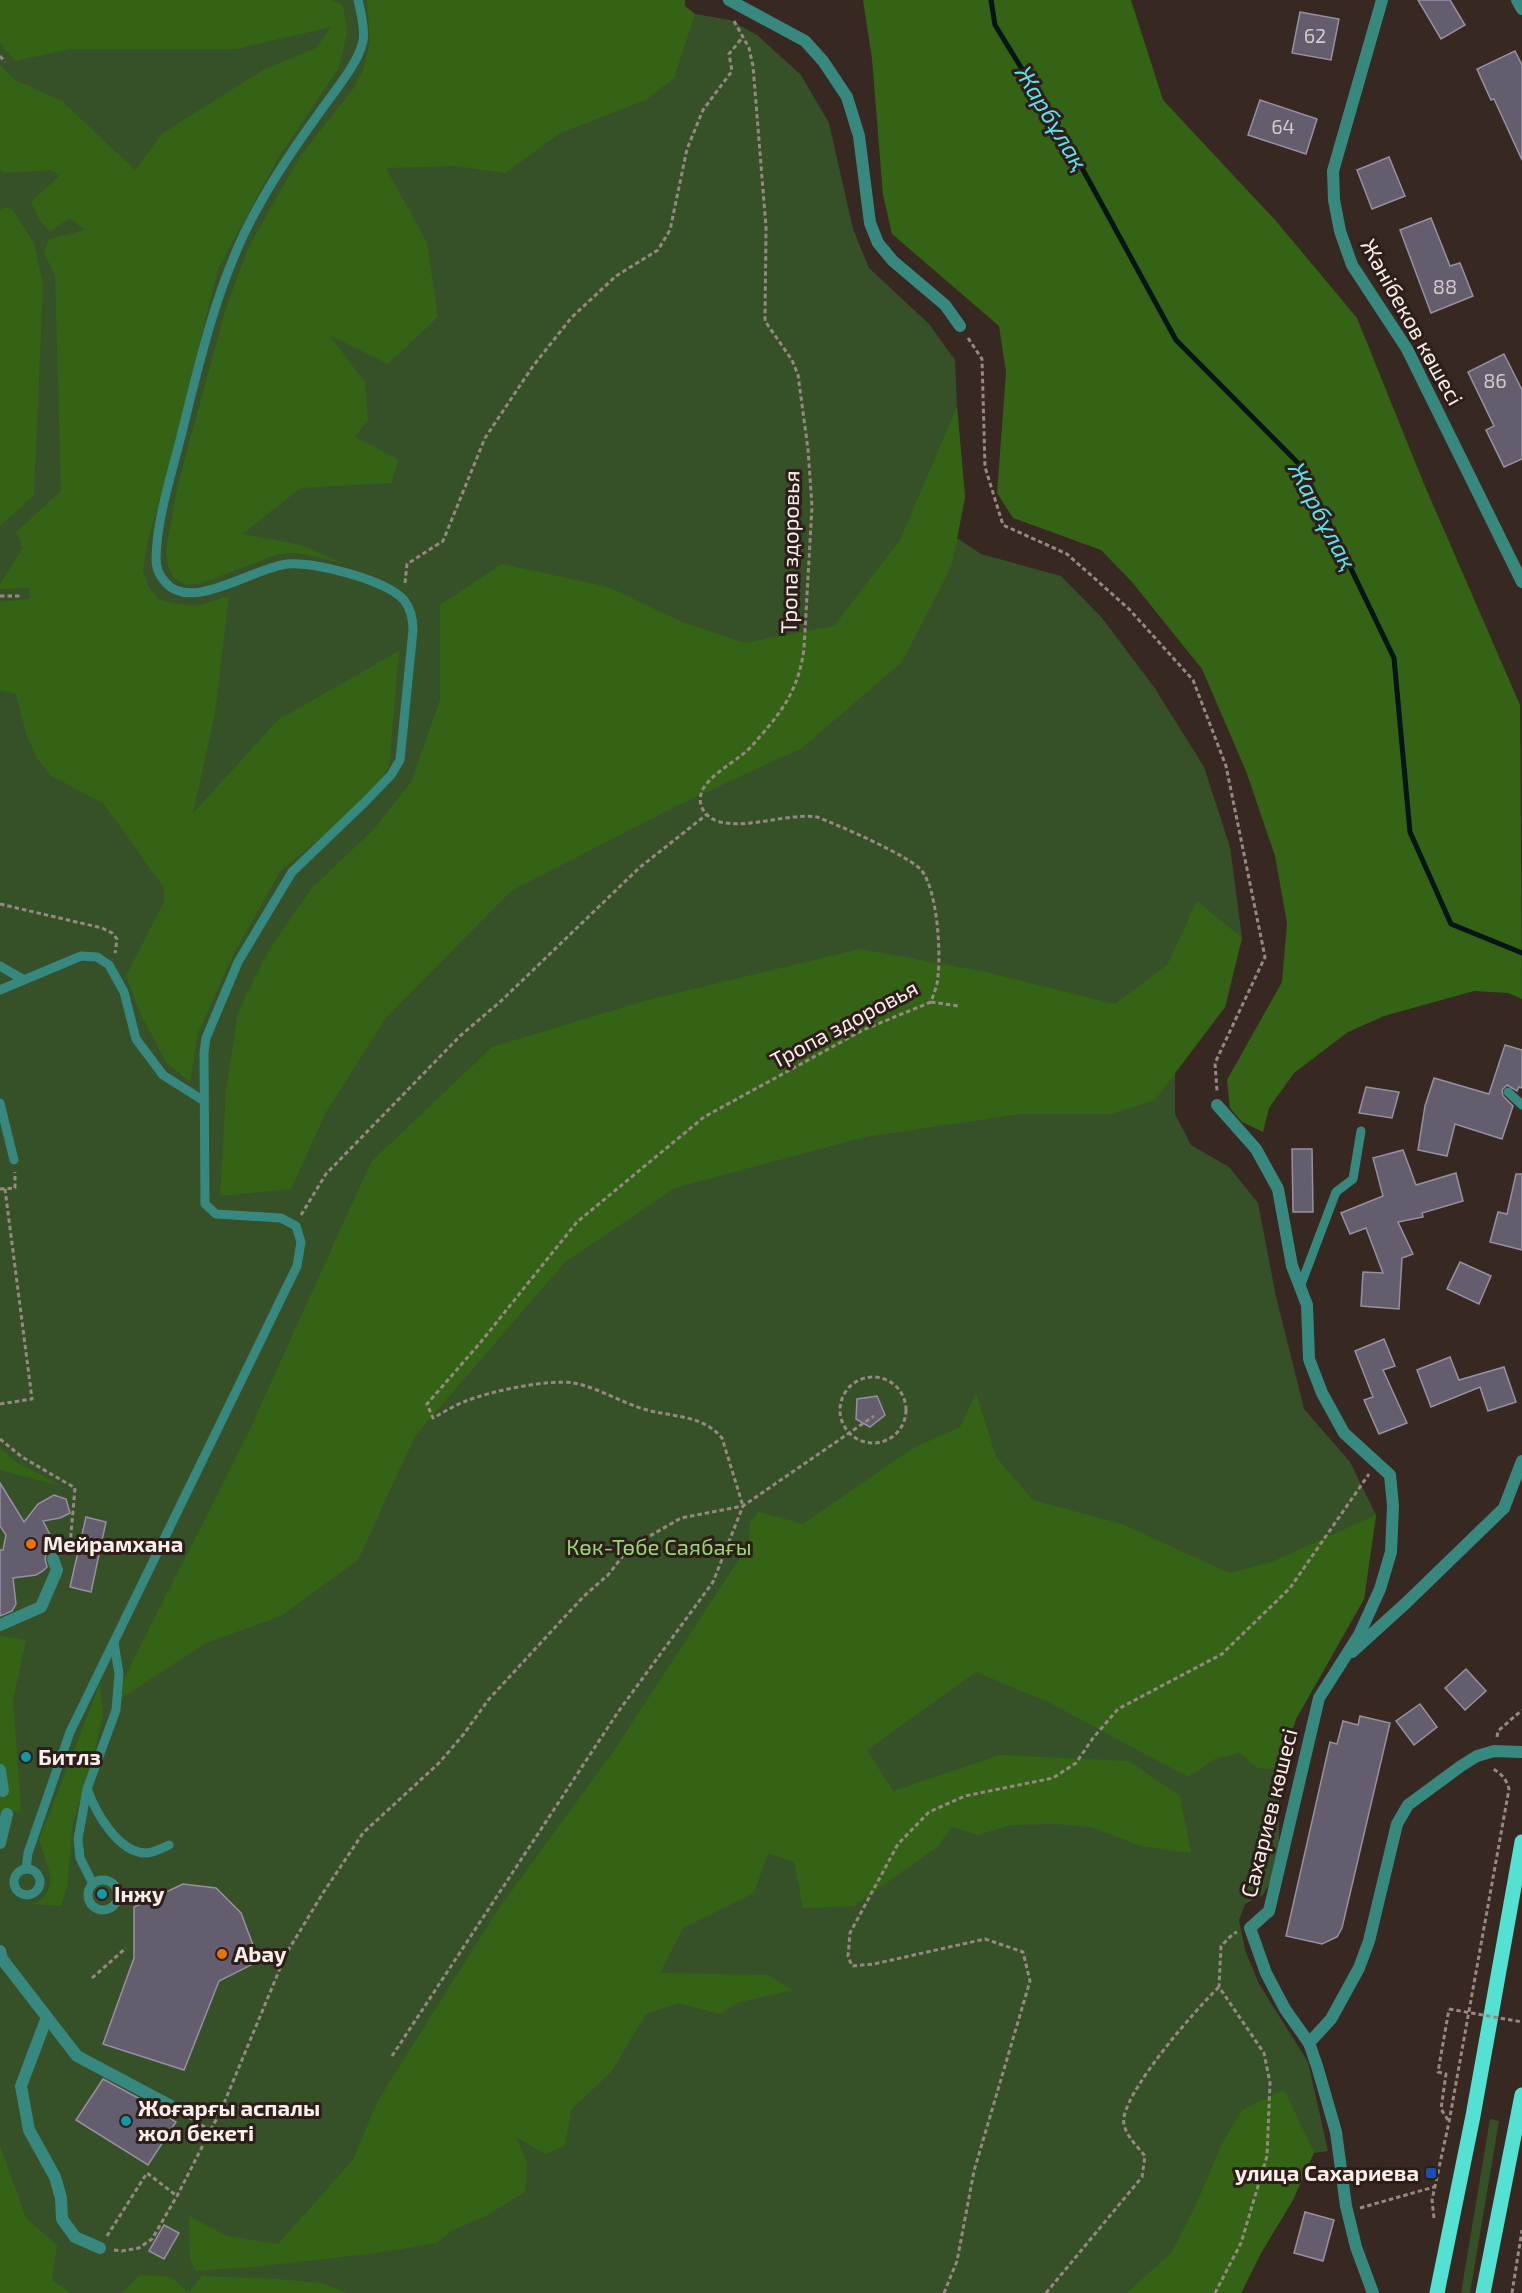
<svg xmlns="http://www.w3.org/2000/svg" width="1522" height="2293" font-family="'Exo 2',sans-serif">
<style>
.green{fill:#365128}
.forest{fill:#346315}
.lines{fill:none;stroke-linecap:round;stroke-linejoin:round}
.stream{stroke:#041517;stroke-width:5}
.building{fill:#635d6d;stroke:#9690a2;stroke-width:1.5}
.path{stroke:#968883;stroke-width:3;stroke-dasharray:4.5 3;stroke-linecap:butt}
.lane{stroke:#378980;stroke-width:9}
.street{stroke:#378980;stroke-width:12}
.primary{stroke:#54e1d1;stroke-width:15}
.path-bridge{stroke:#968883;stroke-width:3;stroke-dasharray:4.5 3;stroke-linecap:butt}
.food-dot{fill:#e8710a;stroke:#2e1e19;stroke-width:2}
.culture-dot{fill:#0f9aa8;stroke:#2e1e19;stroke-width:2}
.transit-dot{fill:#1a4fb4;stroke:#2e1e19;stroke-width:2}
.labels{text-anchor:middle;stroke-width:6;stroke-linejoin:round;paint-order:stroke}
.number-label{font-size:20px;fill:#d4cacb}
.street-label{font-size:22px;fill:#f9eeea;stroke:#2e1e19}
.poi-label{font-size:22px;font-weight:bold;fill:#f9eeea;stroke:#2e1e19;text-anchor:start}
.park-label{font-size:22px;fill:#96d974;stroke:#2e1e19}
.water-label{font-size:24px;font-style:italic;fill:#58e4ee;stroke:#2e1e19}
</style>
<rect width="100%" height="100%" fill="#382822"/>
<!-- green -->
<g class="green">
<polygon points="0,0 685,0 685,6 695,14 730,20 757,35 801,75 829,123 853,229 869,268 929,324 955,360 957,407 965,497 957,538 981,554 1061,576 1102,618 1154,687 1204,767 1230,847 1242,938 1225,1007 1175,1072 1175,1114 1191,1145 1229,1167 1258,1203 1276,1297 1304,1409 1350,1462 1376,1515 1364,1599 1296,1719 1279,1770 1279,1854 1274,1876 1263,1895 1245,1904 1239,1920 1245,1950 1259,1984 1308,2062 1328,2151 1314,2153 1293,2200 1261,2253 1241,2293 0,2293"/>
<polygon points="1490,2119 1499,2121 1470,2293 1461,2293"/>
</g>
<!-- forest -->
<g class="forest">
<polygon points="0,0 331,0 343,5 347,32 339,68 278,158 218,269 167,473 146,547 143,571 148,586 158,599 178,604 196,606 229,596 215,713 193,813 278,720 399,651 389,767 365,802 281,870 234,953 198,1033 190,1082 167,1063 139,1011 126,976 164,902 164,888 104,804 50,775 37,758 26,733 16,694 0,690 0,602 30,599 29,588 0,589 0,584 23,548 16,532 61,491 55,275 44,253 49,239 85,230 70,218 50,232 40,221 31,202 59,176 51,170 3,173 0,168 0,65 15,80 62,101 135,170 163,133 263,70 316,48 331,27 236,49 70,49 15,61 0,43"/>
<polygon points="367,0 685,0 685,6 695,14 674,78 646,100 560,133 505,173 456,166 386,168 427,243 438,317 388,364 329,335 365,382 368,420 355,437 399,460 391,483 301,488 242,534 301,545 345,564 299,553 278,554 202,583 185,585 173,577 168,566 166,550 178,484 226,308 248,248 301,155 353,89 363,70 370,43"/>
<polygon points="863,0 1131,0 1163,100 1276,221 1357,318 1424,484 1520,705 1522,999 1508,993 1474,991 1384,1016 1348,1032 1294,1073 1269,1108 1263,1132 1242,1122 1230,1108 1227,1080 1282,982 1287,923 1275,856 1246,771 1202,669 1132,582 1101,550 1013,518 997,493 1006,372 999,326 892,234 883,195 872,59"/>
<polygon points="4,207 12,209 34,243 43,285 34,495 0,526 0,210"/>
<polygon points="957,407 965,497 952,565 902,662 802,748 674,807 511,891 385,1019 325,1114 291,1189 220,1196 226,1091 238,1012 270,948 312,888 374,829 411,782 440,700 440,605 502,564 608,587 680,621 744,643 834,626 900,540"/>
<polygon points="1197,901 1242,938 1225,1007 1155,1100 1111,1114 1020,1114 865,1137 675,1188 565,1262 415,1436 358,1560 281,1616 206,1643 111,1705 250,1429 371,1162 492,1047 644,1001 860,949 986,972 1115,1004 1167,965"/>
<polygon points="976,1393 996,1457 1033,1500 1122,1524 1229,1573 1272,1562 1376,1515 1364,1599 1296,1719 1279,1770 1257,1768 1240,1753 1215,1759 1188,1777 1048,1702 976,1672 867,1750 893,1791 1000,1755 1129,1761 1180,1796 1191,1853 1140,1846 1091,1827 1055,1824 1011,1825 978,1835 952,1827 937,1847 854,1906 803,1908 794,1862 768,1853 754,1893 683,1928 660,1973 769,1975 792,1990 737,2003 720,2014 678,2003 646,2014 611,2072 571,2110 565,2146 545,2154 516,2137 527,2162 525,2192 486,2216 451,2231 437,2243 377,2253 253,2267 196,2271 190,2259 189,2216 227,2236 278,2244 353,2160 377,2102 499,1908 613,1752 749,1544 750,1522 759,1512 803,1524 913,1448 960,1427"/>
<polygon points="0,1448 15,1461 61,1486 0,1470"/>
<polygon points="0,1636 26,1640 13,1700 21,1811 0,1814"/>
<path d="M100,1684L103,1715L91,1767L73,1822L67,1887L61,1906L33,1904C63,1891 46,1863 39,1840Z"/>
<polygon points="1284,2090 1314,2152 1293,2200 1261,2253 1241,2293 1127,2293 1172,2252 1196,2205 1222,2144 1242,2110"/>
<polygon points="0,2146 26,2218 57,2245 52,2280 71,2293 0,2293"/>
<polygon points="140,2275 171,2277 188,2293 202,2276 277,2279 321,2283 347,2293 122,2293"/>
</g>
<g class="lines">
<!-- stream -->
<polyline class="stream" points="991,0 995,25 1076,157 1176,340 1302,467 1394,658 1410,832 1451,924 1522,953"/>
</g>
<!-- building -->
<g class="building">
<polygon points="1418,0 1450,0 1465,25 1441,39"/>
<polygon points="1300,12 1339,19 1331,60 1292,53"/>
<polygon points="1515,51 1522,65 1522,160 1494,99 1491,100 1477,69"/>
<polygon points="1260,100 1317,119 1306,154 1248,135"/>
<polygon points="1389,157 1405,196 1372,209 1357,170"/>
<polygon points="1431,218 1450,266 1460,263 1473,296 1431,313 1400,230"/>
<polygon points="1504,354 1522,390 1522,459 1504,467 1486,430 1494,426 1468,372"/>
<polygon points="1505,1045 1522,1050 1522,1088 1519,1087 1517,1091 1507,1085 1502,1090 1503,1096 1513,1106 1502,1139 1455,1124 1447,1156 1418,1150 1425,1106 1434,1078 1489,1094"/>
<polygon points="1366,1087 1399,1092 1392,1118 1359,1113"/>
<polygon points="1292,1149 1312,1149 1313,1212 1293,1212"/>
<polygon points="1403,1150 1416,1185 1456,1173 1463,1201 1422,1213 1423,1217 1398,1222 1413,1254 1402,1258 1399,1309 1361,1306 1363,1272 1383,1273 1366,1228 1350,1234 1341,1213 1383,1196 1373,1158"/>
<polygon points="1516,1174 1522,1174 1522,1250 1490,1242 1498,1212 1507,1214"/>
<polygon points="1460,1262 1491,1276 1479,1304 1447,1289"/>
<polygon points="1384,1339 1395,1366 1383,1370 1407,1423 1379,1434 1364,1400 1373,1397 1355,1351"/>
<polygon points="1450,1357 1459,1380 1504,1367 1516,1402 1488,1411 1480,1387 1431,1407 1417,1370"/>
<polygon points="877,1396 885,1415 870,1427 856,1419 857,1399"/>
<polygon points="0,1483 24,1522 38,1504 54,1495 66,1499 70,1513 60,1518 43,1521 60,1554 54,1551 47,1553 45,1558 47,1567 43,1571 36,1575 13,1578 16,1604 12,1611 0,1616 0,1550 3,1550 6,1535 0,1526"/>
<polygon points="86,1517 106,1522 91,1592 70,1587"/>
<polygon points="1466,1669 1486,1691 1465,1710 1445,1688"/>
<polygon points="1420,1704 1437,1727 1414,1745 1396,1721"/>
<polygon points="1360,1716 1390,1723 1342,1928 1337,1937 1322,1944 1286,1936 1330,1742 1337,1744 1343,1721 1358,1725"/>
<polygon points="183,1884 216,1888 241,1913 259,1961 219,1981 184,2070 103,2044 134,1958 134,1907"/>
<polygon points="103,2079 140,2099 176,2122 148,2165 76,2120"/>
<polygon points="1305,2212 1334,2220 1323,2261 1294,2253"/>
<polygon points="164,2225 179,2233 164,2259 149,2251"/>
</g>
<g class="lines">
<!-- path -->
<g class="path">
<path d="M734,21L749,48L753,66L766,227L765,321L792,360L798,375L808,449L812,506L804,649C799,685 786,707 762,734C756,741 751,748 743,754C731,764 709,776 702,791C696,806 706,818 720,822C751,829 785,813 817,817C836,824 912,857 922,871C937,891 941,950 938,975C938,984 934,993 931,1002L863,1030L704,1117L577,1222L480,1343L427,1404L433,1418C444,1412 455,1405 466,1401C491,1391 548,1379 574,1383C599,1388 622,1403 647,1410C673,1417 703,1415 722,1438L743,1506"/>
<polyline points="0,56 5,62"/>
<polyline points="968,338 982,359 985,467 1003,525 1067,554 1129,609 1193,680 1226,766 1265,957 1215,1063 1217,1091"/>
<polyline points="405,583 407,564 443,541 485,438 533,366 572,317 616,276 658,250 670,230 687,149 703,110 732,71 729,54 742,38"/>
<polyline points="0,596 21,596"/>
<polyline points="0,904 102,928 112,933 117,939 115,953"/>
<polyline points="931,1002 958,1006"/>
<polyline points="0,1189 15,1188 15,1172"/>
<polyline points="301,1215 326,1174 460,1036 501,1001 639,868 706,815"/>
<circle cx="873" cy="1410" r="33"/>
<polyline points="0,1404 32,1399 5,1189"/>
<polyline points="0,1439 22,1457 75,1488 70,1545 66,1552"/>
<polyline points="1497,1737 1498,1731 1522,1710"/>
<polyline points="92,1978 126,1948"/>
<polyline points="392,2056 618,1712 713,1582 743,1506"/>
<polyline points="182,2113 211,2131"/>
<polyline points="1448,2120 1441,2109 1446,2074 1438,2072 1449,2009"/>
<polyline points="1360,2208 1434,2187"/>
<path d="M1434,2218L1432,2200L1449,2122L1509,1789C1506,1778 1501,1774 1492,1768"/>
<polyline points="107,2236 147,2173 177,2196"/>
<polyline points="114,2250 122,2251 139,2248 152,2239 177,2196 222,2108 286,1954 323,1893 363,1833 439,1763 463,1735 489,1699 584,1596 608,1575 629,1548 681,1518 743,1506 874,1416"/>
<polyline points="944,2293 957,2261 974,2171 1030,1981 1023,1952 985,1939 874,1964 852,1966 848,1956 850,1933 898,1844 929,1812 965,1796 1053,1778 1076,1763 1093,1738 1118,1709 1222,1654 1290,1588 1369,1474"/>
<path d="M1046,2293L1142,2177L1145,2156C1137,2146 1121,2131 1124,2117C1130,2085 1195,2010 1219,1987"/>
<polyline points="1215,2293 1241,2243 1267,2156 1270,2083 1264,2053 1219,1987 1221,1946 1233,1934 1237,1932"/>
<polyline points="1512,2293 1522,2230"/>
</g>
<!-- lane -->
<g class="lane">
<polyline points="0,966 24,980"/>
<polyline points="0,990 81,956 97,957 109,965 124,992 136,1039 163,1075 204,1101"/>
<polyline points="1508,1092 1522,1105"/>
<polyline points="0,1103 14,1160"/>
<polyline points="1300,1287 1336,1192 1353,1179 1361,1131"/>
<path d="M88,1791C96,1813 119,1854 147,1853C154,1852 163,1848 169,1845"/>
<path d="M26,1869L28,1853L70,1732L297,1266L301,1242L296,1226L281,1218L216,1214L205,1204L204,1053L206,1038L238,962L292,872L365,802L391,775L400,760L413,630C413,620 411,609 404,600C386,580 313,561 287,564C253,568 192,612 166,583C159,575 156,569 156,558C157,518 171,476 181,436C198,368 214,297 244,234C264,192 290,153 317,116C331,95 358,65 363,41C365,30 361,12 358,0"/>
<circle cx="27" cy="1882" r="13"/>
<circle cx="103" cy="1895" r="15"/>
<polyline points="93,1884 80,1858 78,1839 87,1789 116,1710 119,1674 114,1643"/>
</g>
<!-- street -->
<g class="street">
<polyline points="729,0 805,41 823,61 847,97 859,136 870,223 878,243 893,261 945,305 960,326"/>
<polyline points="1382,0 1333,171 1334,200 1340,231 1352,265 1407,349 1522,582"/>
<polyline points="1517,0 1522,9"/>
<polyline points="1217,1105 1256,1149 1278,1189 1292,1266 1307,1305 1309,1359 1322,1393 1344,1433 1390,1475 1393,1506 1391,1552 1380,1589 1359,1635 1319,1698 1269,1911 1250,1928 1266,1973 1285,2009 1309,2043 1317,2066 1336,2132 1346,2206 1356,2247 1373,2293"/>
<polyline points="0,1625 41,1607 57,1570 53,1559"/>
<polyline points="1352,1652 1406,1603 1504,1508 1522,1461"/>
<polyline points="0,1770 3,1791"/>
<polyline points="0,1843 7,1814"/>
<polyline points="0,1951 2,1959 77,2056 171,2106"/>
<polyline points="47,2017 21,2086 29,2130 55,2177 61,2198 62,2219 75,2237 100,2248"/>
<polyline points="1309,2043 1331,2019 1359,1968 1369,1941 1397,1824 1408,1805 1461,1766 1477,1756 1494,1751 1522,1752"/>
</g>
<!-- primary -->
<g class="primary">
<polyline points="1437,2293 1473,2116 1522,1842"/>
<polyline points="1483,2293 1522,2095"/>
</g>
<!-- path-bridge -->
<polyline class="path-bridge" points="1449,2009 1522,2022"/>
</g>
<!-- markers -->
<g class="food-dot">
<circle cx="31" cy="1544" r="6"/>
<circle cx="222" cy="1954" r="6"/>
</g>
<g class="culture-dot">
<circle cx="26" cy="1757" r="6"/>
<circle cx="102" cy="1894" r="6"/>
<circle cx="126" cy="2121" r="6"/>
</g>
<rect class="transit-dot" x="1425" y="2167" width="12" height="12" rx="3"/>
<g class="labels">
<!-- number labels -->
<g class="number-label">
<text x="1315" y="43">62</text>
<text x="1283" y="134">64</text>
<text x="1445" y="294">88</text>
<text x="1495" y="388">86</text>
</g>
<!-- street labels -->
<g class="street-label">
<text transform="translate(1412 322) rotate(61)" y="8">Жәнібеков көшесі</text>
<text transform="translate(790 552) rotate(-89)" y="8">Тропа здоровья</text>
<text transform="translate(844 1024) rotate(-28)" y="8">Тропа здоровья</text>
<text transform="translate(1269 1813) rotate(-76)" y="8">Сахариев көшесі</text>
</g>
<!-- poi labels -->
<g class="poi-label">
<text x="43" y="1552">Мейрамхана</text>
<text x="38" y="1765">Битлз</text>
<text x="114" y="1902">Інжу</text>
<text x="234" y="1962">Abay</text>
<text x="138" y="2116">Жоғарғы аспалы<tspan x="138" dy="25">жол бекеті</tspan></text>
<text x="1419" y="2181" text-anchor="end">улица Сахариева</text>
</g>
<!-- park labels -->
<g class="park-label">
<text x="659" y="1555">Көк-Төбе Саябағы</text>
</g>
<!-- water labels -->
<g class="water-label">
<text transform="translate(1051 118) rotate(59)" y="8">Жарбұлақ</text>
<text transform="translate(1322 516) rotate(62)" y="8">Жарбұлақ</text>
</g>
</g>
</svg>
